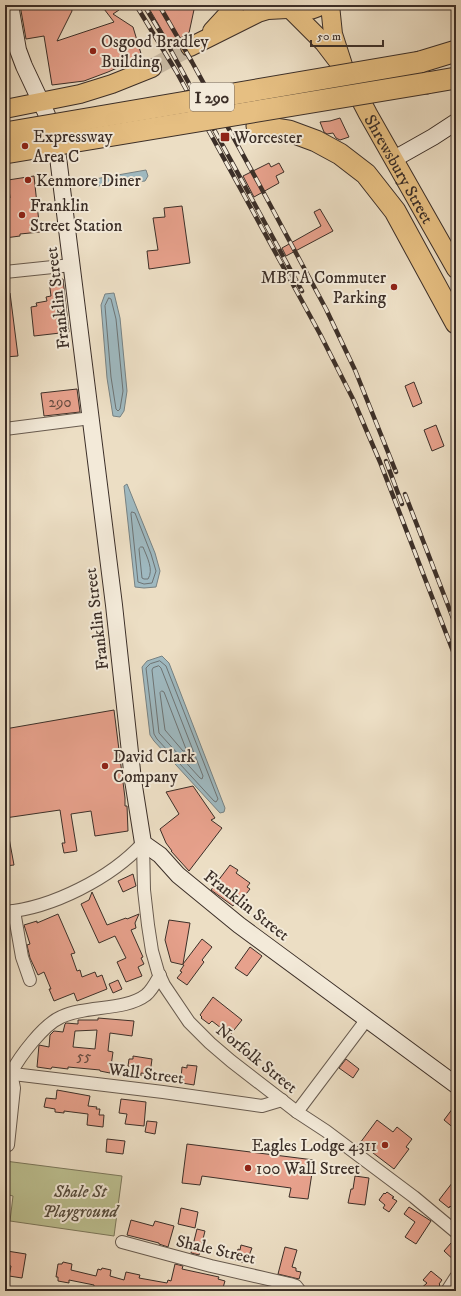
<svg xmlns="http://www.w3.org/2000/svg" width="461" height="1296" font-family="'IM FELL DW Pica',serif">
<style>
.green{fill:#bcc091;stroke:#7c785c}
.water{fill:#9fb9c0;stroke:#778283}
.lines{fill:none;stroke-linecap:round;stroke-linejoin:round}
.shore{stroke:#6e7474;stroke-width:1}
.building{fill:#e7a18c;stroke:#3c2f28;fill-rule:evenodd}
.primary-tunnel{stroke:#c9bba5;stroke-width:18;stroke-dasharray:18 9;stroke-linecap:butt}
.street-casing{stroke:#685b4f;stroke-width:14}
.secondary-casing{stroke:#3c2f28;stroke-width:18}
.primary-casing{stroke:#3c2f28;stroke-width:20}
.highway-casing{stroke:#3c2f28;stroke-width:23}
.street{stroke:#f3ead9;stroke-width:12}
.secondary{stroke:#f3ead9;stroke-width:16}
.primary{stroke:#e6bf82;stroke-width:18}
.highway{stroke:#e6bf82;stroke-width:21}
.rail-casing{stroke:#3c2f28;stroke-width:4.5}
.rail{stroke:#f3ead9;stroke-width:3;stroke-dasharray:9;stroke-linecap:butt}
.highway-bridge-casing{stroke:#3c2f28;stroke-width:23;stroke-linecap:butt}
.highway-bridge{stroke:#e6bf82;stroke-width:21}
.poi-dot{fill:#8f2418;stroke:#f3ead9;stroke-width:1.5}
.labels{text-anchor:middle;stroke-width:4;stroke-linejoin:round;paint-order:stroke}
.number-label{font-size:15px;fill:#674c41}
.shield{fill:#f3ead9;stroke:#73675d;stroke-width:1}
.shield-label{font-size:16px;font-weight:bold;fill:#3c2f28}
.poi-label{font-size:17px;fill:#3c2f28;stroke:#f3ead9;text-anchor:start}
.street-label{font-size:17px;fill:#3c2f28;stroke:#f3ead9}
.park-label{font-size:17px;font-style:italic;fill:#564c3d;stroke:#f3ead9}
</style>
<rect width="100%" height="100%" fill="#ecdec4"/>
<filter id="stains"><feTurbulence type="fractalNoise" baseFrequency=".005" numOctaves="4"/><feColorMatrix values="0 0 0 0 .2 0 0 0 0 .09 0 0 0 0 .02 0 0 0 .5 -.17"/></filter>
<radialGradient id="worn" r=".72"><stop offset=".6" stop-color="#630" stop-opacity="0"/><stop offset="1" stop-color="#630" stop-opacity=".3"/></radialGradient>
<!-- green -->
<polygon class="green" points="5,1161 122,1176 114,1236 10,1221 13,1196 5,1194"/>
<!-- water -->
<g class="water">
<polygon points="146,170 148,176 145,181 97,186 95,179"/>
<polygon points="114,293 120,318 127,391 124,411 120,417 113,416 107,378 101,305 105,294"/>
<polygon points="127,484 155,553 160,571 156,587 144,588 135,587 124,486"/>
<polygon points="162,656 169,663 225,808 224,812 220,813 154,741 150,735 142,667 147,661"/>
</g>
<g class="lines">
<!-- shore -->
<g class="shore">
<polygon points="109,298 111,299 116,319 123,391 120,409 118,411 116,409 111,377 105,306"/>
<polygon points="132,512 135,513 151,554 156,571 152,583 144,584 138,582 131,514"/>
<path d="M141,547H143C147,557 154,570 148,579H144L142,578L139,549Z"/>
<polygon points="160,661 166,666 218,799 216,802 214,801 157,739 154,734 146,668 150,664"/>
<polygon points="159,666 161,668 203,776 202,779 200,778 159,733 152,670 153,668"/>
<polygon points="162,691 164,692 186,749 185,751 183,751 165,730 160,693"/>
</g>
</g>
<!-- building -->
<g class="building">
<polygon points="20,5 71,5 72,11 57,41 114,22 101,5 115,5 119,10 113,14 133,27 142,57 108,72 84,81 52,85 44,36 26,39"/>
<polygon points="147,5 195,5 189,33 170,44"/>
<polygon points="340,118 349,137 340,140 336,138 333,133 327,134 324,132 320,122 330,121"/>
<polygon points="269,163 271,167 279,163 284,172 276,176 279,183 254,197 243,176"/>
<polygon points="34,176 40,232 20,234 20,236 5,238 5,198 10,198 8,180"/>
<polygon points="182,206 190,263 149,269 147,251 158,250 153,218 165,217 164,208"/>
<polygon points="320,209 333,231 286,256 282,248 321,226 314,212"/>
<polygon points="63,279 69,332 34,336 31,307 37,306 36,303 47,301 46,297 51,296 49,281"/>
<polygon points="5,293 10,293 18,356 5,357"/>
<polygon points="414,382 422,403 413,407 405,386"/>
<polygon points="77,389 80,412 44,416 41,393"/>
<polygon points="436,425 444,446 432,451 424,430"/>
<polygon points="114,710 125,798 125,806 127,806 128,831 95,836 91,811 71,814 77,851 64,853 62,843 65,843 60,810 5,818 5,729"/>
<polygon points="193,786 215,818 211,820 222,828 189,871 171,851 172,851 166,843 160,829 179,814 166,792"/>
<polygon points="5,838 9,838 14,865 5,866"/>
<polygon points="230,865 238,870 236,873 250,883 247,887 250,889 239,903 236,901 233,906 211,890"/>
<polygon points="133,874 136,886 123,892 118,881"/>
<polygon points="92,892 107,925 126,918 127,919 139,914 135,923 136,928 131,930 143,957 141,958 144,964 138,967 142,976 126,982 117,962 126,958 115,936 99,943 81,904 89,900"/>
<polygon points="58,914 75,953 71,954 77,971 80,970 82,977 95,972 97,977 102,975 107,989 77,1001 74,993 54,1001 49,989 51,989 44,972 38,975 30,958 27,945 30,944 24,925 37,921 37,923"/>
<polygon points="169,920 190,923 183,964 202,939 212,947 202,960 204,962 187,985 177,978 182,972 180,971 184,965 171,962 165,940"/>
<polygon points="250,947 262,956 247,976 235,968"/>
<polygon points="118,980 122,989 113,993 109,984"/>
<polygon points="213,997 242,1020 230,1035 212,1021 209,1024 201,1018 202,1017 200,1015"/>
<path d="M98,1018L134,1021L132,1036L110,1033L108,1051L113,1052L110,1073L100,1071V1070L68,1067V1069L52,1067L51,1069L37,1067L39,1045L49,1047L50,1035L54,1031L63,1032L65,1024L66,1023L78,1024V1020H98ZM97,1030L95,1049L73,1047L75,1031Z"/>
<polygon points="133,1056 152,1059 150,1074 141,1073 141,1076 130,1074 132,1067 128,1066 129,1059 133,1059"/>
<polygon points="346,1059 359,1069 353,1078 339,1068"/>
<polygon points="187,1065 197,1066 194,1085 182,1083 183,1079 181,1078 182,1067 187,1068"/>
<polygon points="57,1090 90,1096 88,1106 97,1107 96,1109 100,1109 99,1115 104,1115 103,1127 87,1125 88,1114 64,1111 64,1113 55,1112 55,1109 44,1107 46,1098 56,1099"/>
<polygon points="121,1099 146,1102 144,1126 125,1124 127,1114 119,1113"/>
<polygon points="456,1104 456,1130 444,1120"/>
<polygon points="377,1120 393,1132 397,1127 412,1139 406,1147 409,1149 394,1169 360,1143"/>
<polygon points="147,1121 157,1122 155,1134 145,1132"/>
<polygon points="107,1139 125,1141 123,1154 106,1152"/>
<polygon points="187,1144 314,1160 308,1199 289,1197 291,1188 202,1176 200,1185 182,1183"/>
<polygon points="355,1176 369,1178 365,1205 348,1203 351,1189 353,1189"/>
<polygon points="456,1178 456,1212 450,1206 449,1208 439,1200"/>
<polygon points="387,1192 394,1197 392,1198 397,1201 389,1212 383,1208 385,1205 379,1200 384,1193 385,1194"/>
<polygon points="409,1207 431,1221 416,1244 405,1237 415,1222 404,1214"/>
<polygon points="181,1208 198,1212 195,1228 178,1224"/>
<polygon points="131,1220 153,1226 155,1221 174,1226 168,1247 159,1244 159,1243 127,1235"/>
<polygon points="197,1229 205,1231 199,1255 191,1253"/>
<polygon points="451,1243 456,1248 456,1262 444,1251"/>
<polygon points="241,1245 252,1248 246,1263 235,1260 238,1249 240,1250"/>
<polygon points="285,1247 297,1250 292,1267 296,1268 296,1271 301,1272 299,1279 278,1274"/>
<polygon points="7,1251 26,1254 22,1278 9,1276 11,1266 5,1265"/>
<polygon points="63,1262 72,1264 71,1270 96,1276 98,1269 101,1270 102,1268 111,1270 110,1276 124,1280 126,1272 140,1275 139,1278 167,1283 168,1280 171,1281 175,1264 183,1266 182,1269 219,1277 218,1279 225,1281 222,1291 107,1291 94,1288 94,1285 69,1280 69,1283 58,1281 58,1277 56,1277 58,1264 62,1264"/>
<polygon points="431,1271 442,1280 439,1284 440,1285 435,1291 418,1291 427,1283 423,1280"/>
</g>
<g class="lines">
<!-- primary-tunnel -->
<polyline class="primary-tunnel" points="152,68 190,47"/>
<!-- street casing -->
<g class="street-casing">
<g id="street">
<polyline points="5,272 72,265"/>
<polyline points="5,429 91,418"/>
<polyline points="143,843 144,890 148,925 152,951 158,972 164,985 189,1022 210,1043 231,1061 297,1112 326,1131 414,1197 456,1232"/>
<polyline points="14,911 22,957 30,980"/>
<path d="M5,912C52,908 111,878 143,843"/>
<polyline points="5,1073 163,1092 262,1106 282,1100"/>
<polyline points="297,1112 367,1019"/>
<path d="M8,1145L14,1088L11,1073C20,1056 43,1025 61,1017C86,1005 125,1011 146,995C152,990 156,982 160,975"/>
<polyline points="122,1242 211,1266 290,1284 296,1286 300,1291"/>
<polyline points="447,1291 456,1277"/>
</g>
</g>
<!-- secondary casing -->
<g class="secondary-casing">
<g id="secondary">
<polyline points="10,5 18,50 24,66 47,115 57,149 114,605 133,780 143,843 160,855 178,875 239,925 456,1085"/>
<polyline points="394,159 433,137 456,122"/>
</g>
</g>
<!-- primary casing -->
<g class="primary-casing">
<g id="primary">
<path id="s1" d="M330,5L333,34L344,68L368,114L456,269"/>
<path d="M286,8C298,13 310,12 322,5"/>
<polyline points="291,10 324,43 337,60"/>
<polyline points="212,31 236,5"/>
<polyline points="190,47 258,13 268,10 287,9"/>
<polyline points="5,109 80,94 112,84 152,68"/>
</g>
</g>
<!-- highway casing -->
<g class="highway-casing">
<g id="highway">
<polyline points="420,62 456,51"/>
<polyline points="427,83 456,78"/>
<polyline points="257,126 289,131 316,141 340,154 366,174 395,211 456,323"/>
</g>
</g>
<!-- street -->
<use href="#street" class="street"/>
<!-- secondary -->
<use href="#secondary" class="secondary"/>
<!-- primary -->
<use href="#primary" class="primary"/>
<!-- highway -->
<use href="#highway" class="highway"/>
<!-- rail casing -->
<g class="rail-casing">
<g id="rail">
<polyline points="136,5 176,71 320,334 353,399 380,462 456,659"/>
<polyline points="144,5 168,45 302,291"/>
<polyline points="159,5 192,62 259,184 326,309 355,370 396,472"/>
<polyline points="386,461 402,504"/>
<polyline points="405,494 456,626"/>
</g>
</g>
<!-- rail -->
<use href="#rail" class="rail"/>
<!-- highway-bridge casing -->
<g class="highway-bridge-casing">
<g id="highway-bridge">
<polyline points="5,133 420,62"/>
<polyline points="5,153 427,83"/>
</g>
</g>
<!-- highway-bridge -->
<use href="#highway-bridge" class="highway-bridge"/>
</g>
<!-- markers -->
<g class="poi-dot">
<circle cx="93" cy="51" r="4"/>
<rect x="220" y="132" width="10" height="10" rx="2"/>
<circle cx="25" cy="146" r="4"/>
<circle cx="28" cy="180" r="4"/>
<circle cx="22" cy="215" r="4"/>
<circle cx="394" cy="287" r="4"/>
<circle cx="105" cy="766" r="4"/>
<circle cx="385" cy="1145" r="4"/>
<circle cx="248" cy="1168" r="4"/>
</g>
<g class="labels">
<!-- number labels -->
<g class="number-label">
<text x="60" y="407">290</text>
<text x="84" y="1061">55</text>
</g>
<!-- shield labels -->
<rect class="shield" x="190" y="83" width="44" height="28" rx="3"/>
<g class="shield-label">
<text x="212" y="103">I 290</text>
</g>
<!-- poi labels -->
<g class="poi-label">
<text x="101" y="47">Osgood Bradley<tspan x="101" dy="20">Building</tspan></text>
<text x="33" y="142">Expressway<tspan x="33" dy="20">Area C</tspan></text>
<text x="234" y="143">Worcester</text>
<text x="36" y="186">Kenmore Diner</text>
<text x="30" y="211">Franklin<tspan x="30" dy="20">Street Station</tspan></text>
<text x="386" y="283" text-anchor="end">MBTA Commuter<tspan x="386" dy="20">Parking</tspan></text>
<text x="113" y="762">David Clark<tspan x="113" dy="20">Company</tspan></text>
<text x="377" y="1151" text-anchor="end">Eagles Lodge 4311</text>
<text x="256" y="1174">100 Wall Street</text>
</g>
<!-- street labels -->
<g class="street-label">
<text dy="6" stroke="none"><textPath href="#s1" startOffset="180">Shrewsbury Street</textPath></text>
<text transform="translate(57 298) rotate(-97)" y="6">Franklin Street</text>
<text transform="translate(96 619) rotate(-97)" y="6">Franklin Street</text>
<text transform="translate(247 905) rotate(38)" y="6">Franklin Street</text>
<text transform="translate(257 1058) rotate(39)" y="6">Norfolk Street</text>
<text transform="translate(146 1073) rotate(7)" y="6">Wall Street</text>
<text transform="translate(216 1249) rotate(13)" y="6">Shale Street</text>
</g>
<!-- park labels -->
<g class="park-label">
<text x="80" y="1197">Shale St<tspan x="80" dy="20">Playground</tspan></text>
</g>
</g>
<!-- margin -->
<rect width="461" height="1296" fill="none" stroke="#ecdec4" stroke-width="20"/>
<rect x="6" y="6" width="449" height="1284" fill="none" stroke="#3c2f28" stroke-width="2"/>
<rect x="10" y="10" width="441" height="1276" fill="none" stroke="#3c2f28"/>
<!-- scale -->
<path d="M311 40v6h72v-6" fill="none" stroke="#3c2f28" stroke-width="2"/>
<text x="317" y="40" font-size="12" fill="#3c2f28" stroke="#f3ead9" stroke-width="3" paint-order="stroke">50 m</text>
<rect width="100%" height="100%" filter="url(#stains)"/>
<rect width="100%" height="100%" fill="url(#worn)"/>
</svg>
